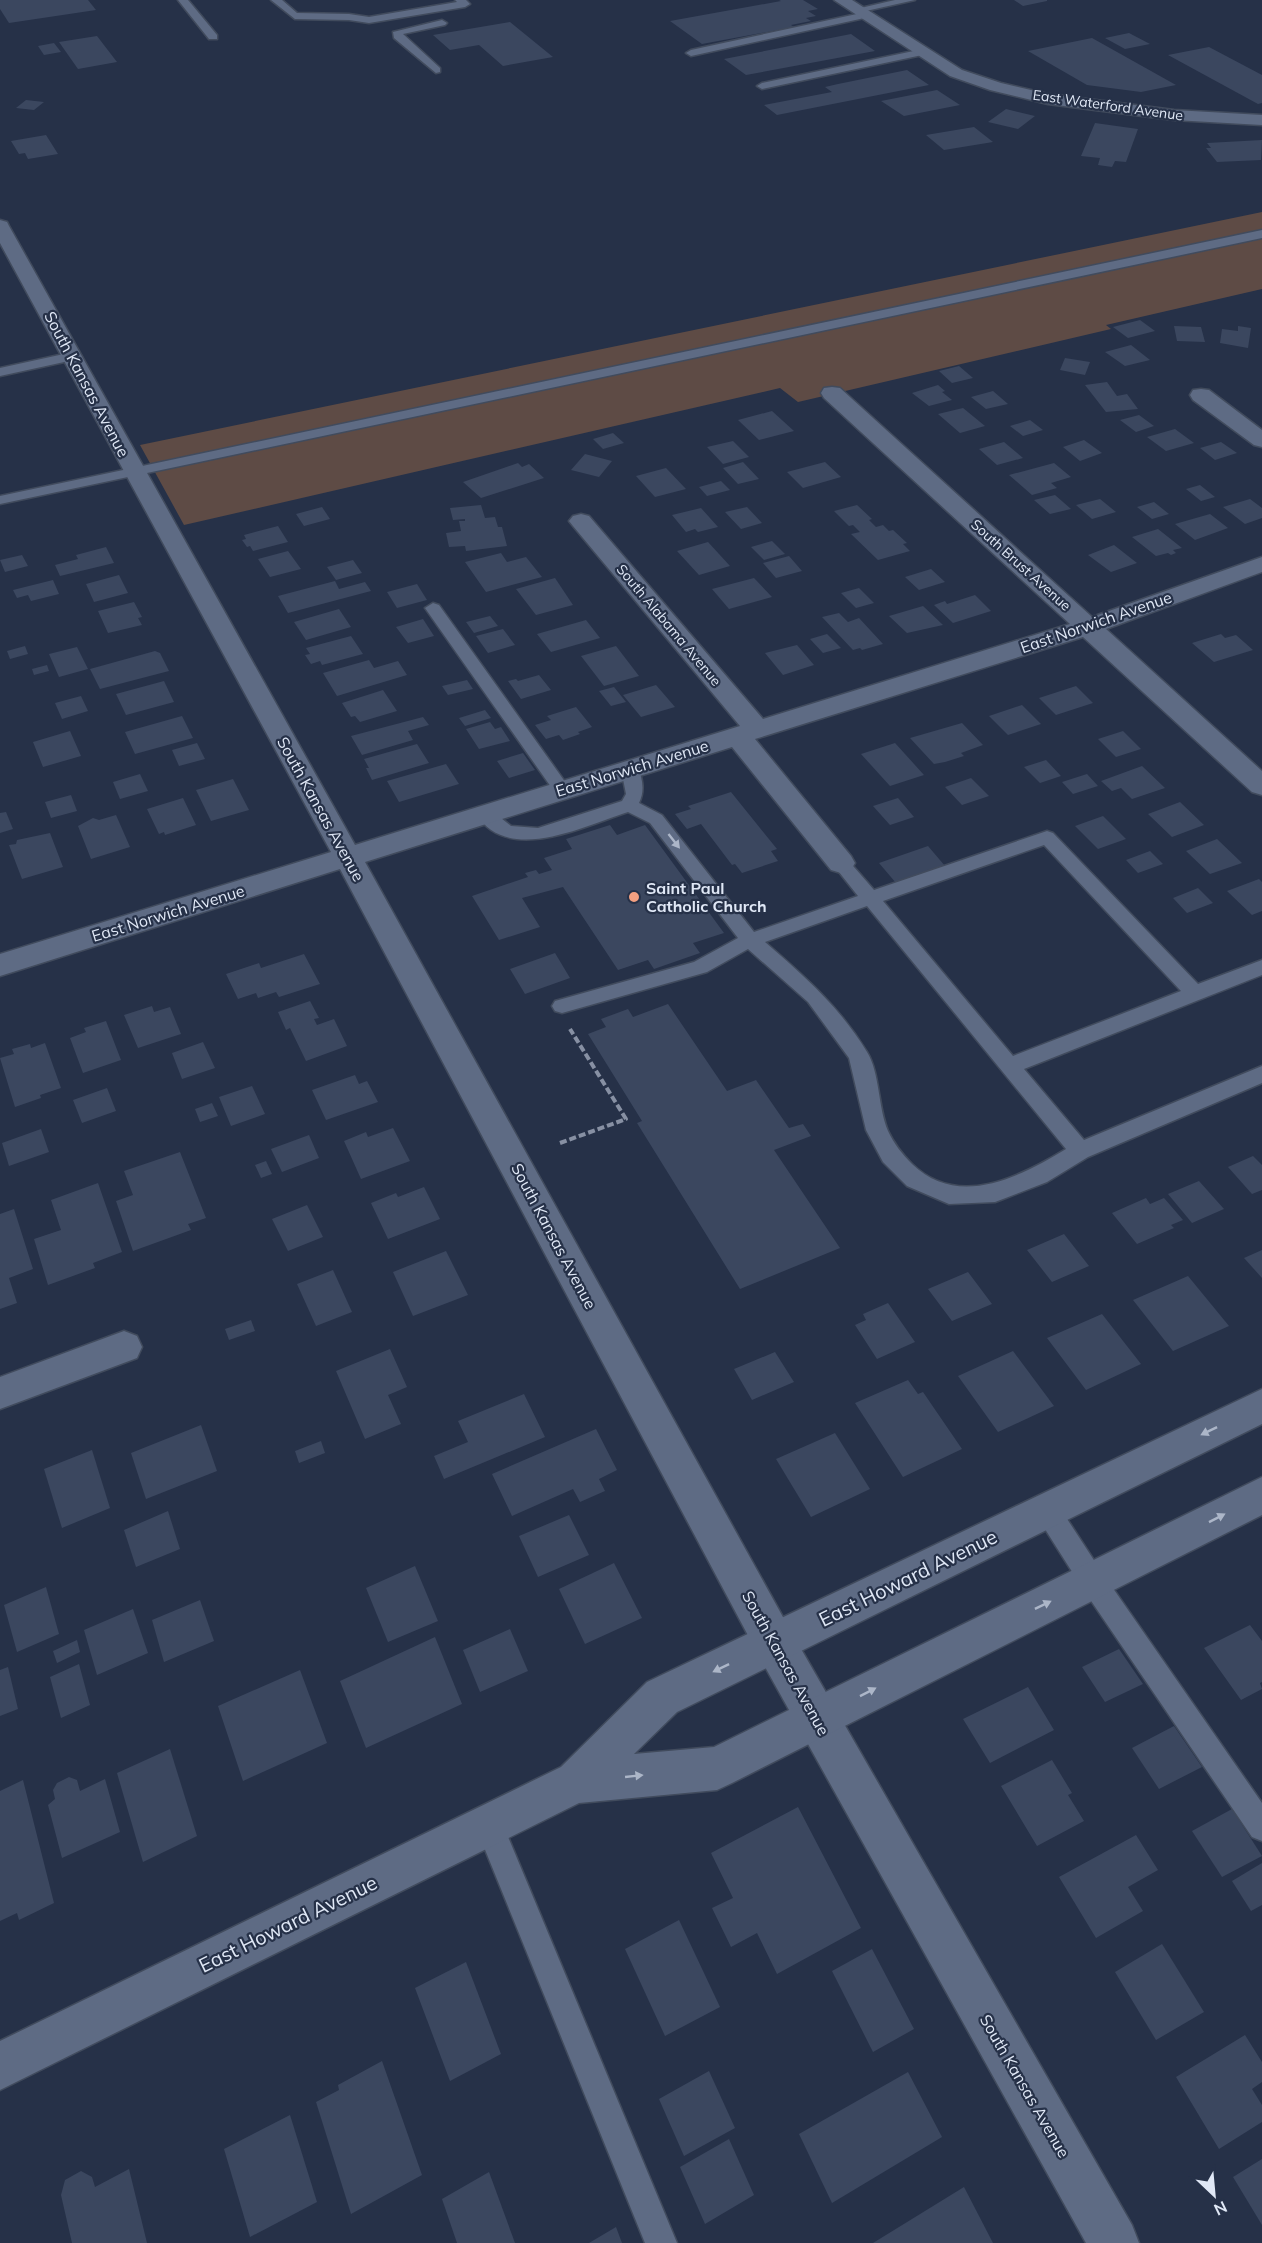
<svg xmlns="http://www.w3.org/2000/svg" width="1262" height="2243" font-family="Mulish,sans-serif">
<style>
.green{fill:#5e4b45}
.building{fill:#3b475f}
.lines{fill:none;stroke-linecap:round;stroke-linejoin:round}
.lane-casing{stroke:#414b5d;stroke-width:3}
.street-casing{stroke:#414b5d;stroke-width:3}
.secondary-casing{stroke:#414b5d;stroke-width:3}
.path{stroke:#8790a3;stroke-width:4;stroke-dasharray:7 3;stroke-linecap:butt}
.lane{fill:#5e6b84;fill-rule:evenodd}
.street{fill:#5e6b84;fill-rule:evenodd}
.secondary{fill:#5e6b84;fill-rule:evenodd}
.oneway{fill:#acb6c8}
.poi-dot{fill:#f3a081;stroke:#263148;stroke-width:2}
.labels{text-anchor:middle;stroke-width:4.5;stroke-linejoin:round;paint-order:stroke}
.far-street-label{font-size:14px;fill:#e0e8f6;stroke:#263148}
.street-label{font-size:16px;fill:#e0e8f6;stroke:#263148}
.poi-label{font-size:16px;font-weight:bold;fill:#e0e8f6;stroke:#263148;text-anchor:start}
.near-street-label{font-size:20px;fill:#e0e8f6;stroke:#263148}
</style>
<rect width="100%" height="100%" fill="#263148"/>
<!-- green -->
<polygon class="green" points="1262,212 1262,289 1106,325 1111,329 798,402 780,388 184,525 140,445"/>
<!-- building -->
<g class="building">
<polygon points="0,0 88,0 96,10 9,23 0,9"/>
<polygon points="779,0 803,0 818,9 808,11 816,16 806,18 811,21 791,25 794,27 702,44 670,21 781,1"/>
<polygon points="1014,0 1047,0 1047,1 1023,6"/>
<polygon points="510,22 553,57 503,66 479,45 450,50 433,35"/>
<polygon points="1129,33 1150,44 1125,49 1105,38"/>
<polygon points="851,34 875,51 746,75 724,59"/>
<polygon points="97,36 117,62 78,69 59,42"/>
<polygon points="1092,38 1176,85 1141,92 1087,85 1028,51"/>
<polygon points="54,43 61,52 44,55 38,46"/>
<polygon points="1209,47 1262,75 1262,103 1258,104 1168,55"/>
<polygon points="907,70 929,85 777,115 764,105 832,92 825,87 838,84"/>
<polygon points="937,90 960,105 904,116 881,101"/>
<polygon points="26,100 44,102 34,110 16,108"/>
<polygon points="1006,109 1035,116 1018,129 988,122"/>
<polygon points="1095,123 1138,129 1126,162 1115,161 1112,167 1098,165 1100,158 1081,156"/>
<polygon points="974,127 993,142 944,150 926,135"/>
<polygon points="46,135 58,154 28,159 25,153 19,154 11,141"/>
<polygon points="1262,140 1261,160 1217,162 1206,148 1211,148 1207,143"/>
<polygon points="1140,320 1155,331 1128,338 1113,327"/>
<polygon points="1174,326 1201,327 1205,342 1177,341"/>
<polygon points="1238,326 1251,328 1248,348 1220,343 1222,329 1238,331"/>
<polygon points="1131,345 1150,360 1125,366 1105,352"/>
<polygon points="1065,358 1090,362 1085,375 1060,370"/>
<polygon points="959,366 973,378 952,383 939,371"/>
<polygon points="1107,382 1117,396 1127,394 1138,409 1106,412 1085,385"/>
<polygon points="938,385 945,391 942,392 952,400 929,406 912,393"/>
<polygon points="993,391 1008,404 986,409 971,397"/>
<polygon points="963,408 985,426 960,433 938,414"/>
<polygon points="772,411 794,431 759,440 738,420"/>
<polygon points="1139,415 1154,426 1136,432 1120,420"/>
<polygon points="1030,420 1043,430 1023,436 1010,426"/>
<polygon points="1175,429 1194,443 1166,451 1147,437"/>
<polygon points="613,433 624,443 603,449 593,439"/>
<polygon points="1084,440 1102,453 1080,461 1063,447"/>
<polygon points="733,441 749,457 723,464 707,447"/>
<polygon points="1004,442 1023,458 997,465 979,449"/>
<polygon points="1221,442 1237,453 1215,460 1200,448"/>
<polygon points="585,454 612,461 599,477 571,470"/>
<polygon points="743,462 759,479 738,484 723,468"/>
<polygon points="825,462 841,477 803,488 787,472"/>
<polygon points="518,463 522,467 529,464 544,478 481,498 463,482"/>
<polygon points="1054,463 1071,477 1051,483 1057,488 1032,495 1009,475"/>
<polygon points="666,468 686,489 655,497 636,476"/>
<polygon points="721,481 730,490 707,496 699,487"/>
<polygon points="1200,485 1215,497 1201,501 1186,489"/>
<polygon points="1055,495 1071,509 1050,514 1034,500"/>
<polygon points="1100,499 1116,512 1092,519 1076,505"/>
<polygon points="1250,499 1262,508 1262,518 1245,524 1223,507"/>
<polygon points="1154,502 1169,514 1152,519 1137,507"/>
<polygon points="481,505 485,518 495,517 498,527 502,527 507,546 466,551 465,546 449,547 446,533 461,531 459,521 465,521 465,519 453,520 450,508"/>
<polygon points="857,505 872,519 869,520 876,527 883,525 889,531 893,530 907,543 903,544 910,551 878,560 851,534 860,532 853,525 849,526 834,511"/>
<polygon points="322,507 330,519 304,526 296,514"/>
<polygon points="747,507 762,523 741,529 725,512"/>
<polygon points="701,508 718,527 698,532 695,529 686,532 672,515"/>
<polygon points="1210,514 1228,528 1195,540 1175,524"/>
<polygon points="278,526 288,542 253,551 250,546 247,547 242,540 246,539 244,535"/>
<polygon points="1158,529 1182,548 1173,550 1176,553 1171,555 1168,553 1156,556 1132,537"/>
<polygon points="772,541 785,554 764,560 751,547"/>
<polygon points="708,542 730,566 699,575 677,551"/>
<polygon points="1114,545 1137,563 1111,572 1088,555"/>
<polygon points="106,547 114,563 60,576 55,565 78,559 76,555"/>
<polygon points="288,551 301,569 270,577 258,559"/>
<polygon points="501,553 507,562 526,557 542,577 486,592 465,562"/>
<polygon points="22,555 28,566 5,572 0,560"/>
<polygon points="789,556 802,571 776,578 763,563"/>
<polygon points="353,560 362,573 336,580 327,567"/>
<polygon points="931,569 945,582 919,590 905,577"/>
<polygon points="119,575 128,593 94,602 86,584"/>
<polygon points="555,578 573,605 536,615 516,589"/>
<polygon points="754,578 772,597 729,609 712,589"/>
<polygon points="53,580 59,594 31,601 28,595 17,598 13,590"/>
<polygon points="335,581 339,589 365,582 371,591 288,613 278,596"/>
<polygon points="417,584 427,600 397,608 387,592"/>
<polygon points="859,588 874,603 856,608 841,593"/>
<polygon points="975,595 991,611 953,623 934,605 945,601 947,604"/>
<polygon points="134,602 142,617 138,618 142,625 108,633 98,611"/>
<polygon points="923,606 943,625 907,633 889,616"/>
<polygon points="339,609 351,627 306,640 294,622"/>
<polygon points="839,613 848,622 859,618 883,644 862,650 860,648 853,650 822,617"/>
<polygon points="490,616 498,626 474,633 466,622"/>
<polygon points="423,619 434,636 408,643 396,627"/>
<polygon points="586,620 600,638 551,652 537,634"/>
<polygon points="503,629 515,645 488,653 476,636"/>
<polygon points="827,634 841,648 823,653 810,639"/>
<polygon points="1221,634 1225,638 1236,635 1253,650 1214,662 1192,643"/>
<polygon points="351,636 363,654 322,665 320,661 311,664 305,655 310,654 306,648"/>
<polygon points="797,645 814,665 783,675 765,653"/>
<polygon points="25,646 28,654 10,659 7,651"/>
<polygon points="616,646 639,676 604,686 581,656"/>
<polygon points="77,647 88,669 59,677 49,654"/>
<polygon points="155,651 160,653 169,671 100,689 90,669"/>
<polygon points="369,660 374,668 398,661 407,675 337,696 323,673"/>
<polygon points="47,665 49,671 34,675 32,669"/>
<polygon points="539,675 551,690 521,699 508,681 516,679 518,681"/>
<polygon points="467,680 473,689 448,695 442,686"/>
<polygon points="164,681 174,702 126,715 116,694"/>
<polygon points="656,685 675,707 641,717 623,695"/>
<polygon points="1076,686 1093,703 1056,715 1039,698"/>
<polygon points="614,687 626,702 611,706 599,691"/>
<polygon points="383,690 397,711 360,722 355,716 351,717 342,703"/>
<polygon points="81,696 88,711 62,719 55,703"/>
<polygon points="1022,705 1041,724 1008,735 989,716"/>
<polygon points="576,707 592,727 578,732 580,734 563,740 559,735 546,739 535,725 551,720 547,716"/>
<polygon points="485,710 491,718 465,726 459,718"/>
<polygon points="182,716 193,738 135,754 125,732"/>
<polygon points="423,717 429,725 408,731 413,740 362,755 351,736"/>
<polygon points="490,722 495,729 501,727 510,741 479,749 466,729"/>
<polygon points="962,723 983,745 961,753 964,756 945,762 934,764 910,738"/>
<polygon points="70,731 81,756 43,767 33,742"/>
<polygon points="1123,731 1141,749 1116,757 1098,739"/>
<polygon points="197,743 205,759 179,766 172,750"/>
<polygon points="895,743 924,775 890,786 861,754"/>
<polygon points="417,744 429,763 372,780 366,768 369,768 364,759"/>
<polygon points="523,753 535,770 509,778 497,761"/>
<polygon points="1046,760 1061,776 1040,783 1024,767"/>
<polygon points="446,764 459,784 399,802 387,781"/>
<polygon points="1142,766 1165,788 1132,799 1121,788 1112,791 1101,781"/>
<polygon points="140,774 148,791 120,799 113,782"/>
<polygon points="1087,774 1098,786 1073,794 1062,782"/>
<polygon points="971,778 989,796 962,805 945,787"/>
<polygon points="233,779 249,810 211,821 196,790"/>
<polygon points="731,792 777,849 771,851 778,861 742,873 735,864 732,865 701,824 687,829 675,814 691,809 688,806"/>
<polygon points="71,795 77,811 51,818 45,802"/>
<polygon points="183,798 196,825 165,835 164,832 159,834 147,809"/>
<polygon points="898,798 914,817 890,825 873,806"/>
<polygon points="1180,802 1204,825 1172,837 1148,814"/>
<polygon points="6,812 13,829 0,833 0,813"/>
<polygon points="116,815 130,847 91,859 78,826 93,818 99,820"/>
<polygon points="1103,816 1126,839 1098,849 1075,826"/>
<polygon points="610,825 617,835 645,825 724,933 693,943 700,953 654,969 648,960 618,970 563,887 522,898 540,927 499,940 472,896 528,877 525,873 536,870 539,874 552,870 544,858 572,849 566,839"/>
<polygon points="50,833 63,867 22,879 9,845 16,844 17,840"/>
<polygon points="1217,839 1242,863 1210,874 1186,851"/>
<polygon points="928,846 945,866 896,883 879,863"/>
<polygon points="1150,851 1163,864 1138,873 1126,860"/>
<polygon points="1259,879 1262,882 1262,911 1252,915 1227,891"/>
<polygon points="1198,888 1213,903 1187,913 1173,898"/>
<polygon points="555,953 570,978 525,994 510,969"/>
<polygon points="304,954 320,984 279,997 276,992 258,998 256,993 238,999 226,974 259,963 261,968"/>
<polygon points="310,1001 319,1018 314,1019 317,1025 334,1019 347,1046 306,1061 290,1028 286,1030 278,1012"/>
<polygon points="668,1004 727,1091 756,1080 789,1128 803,1124 811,1136 774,1150 840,1248 740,1289 637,1123 642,1121 588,1034 606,1027 601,1019 628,1009 633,1017"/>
<polygon points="152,1006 154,1012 170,1007 181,1034 138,1048 124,1015"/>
<polygon points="106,1021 121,1060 83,1073 70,1038 86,1032 84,1028"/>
<polygon points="203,1042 215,1068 182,1079 172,1053"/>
<polygon points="45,1043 61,1088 40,1095 41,1098 15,1107 0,1058 14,1054 12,1049 30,1044 31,1048"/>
<polygon points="355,1075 359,1084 367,1081 378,1102 326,1120 312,1090"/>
<polygon points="252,1086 265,1114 231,1126 219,1097"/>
<polygon points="107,1088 116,1111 82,1123 73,1100"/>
<polygon points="212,1103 218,1116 200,1122 195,1109"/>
<polygon points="393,1128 410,1161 361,1179 344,1141 366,1132 368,1137"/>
<polygon points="41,1129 49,1152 9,1166 2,1143"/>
<polygon points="309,1135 319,1158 282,1172 271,1149"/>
<polygon points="180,1152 206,1218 188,1224 191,1230 133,1251 116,1201 133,1195 124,1171"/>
<polygon points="1253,1156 1262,1165 1262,1190 1252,1194 1228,1167"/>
<polygon points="266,1161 272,1174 261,1178 255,1165"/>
<polygon points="1199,1181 1224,1209 1192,1223 1168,1194"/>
<polygon points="98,1183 122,1252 93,1263 95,1268 48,1285 34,1239 61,1230 51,1200"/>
<polygon points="424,1187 440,1219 388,1239 371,1203 396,1193 398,1197"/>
<polygon points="1146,1198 1150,1204 1164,1198 1183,1220 1171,1225 1174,1228 1137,1244 1112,1213"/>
<polygon points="307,1205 323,1237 288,1251 272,1219"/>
<polygon points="14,1209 33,1269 9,1278 17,1303 0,1309 0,1214"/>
<polygon points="1064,1234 1089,1266 1052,1282 1027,1250"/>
<polygon points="1262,1250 1262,1278 1244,1258"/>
<polygon points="446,1251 468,1295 413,1316 393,1272"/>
<polygon points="333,1270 352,1312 316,1326 297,1284"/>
<polygon points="968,1272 992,1304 952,1321 928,1289"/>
<polygon points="1188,1276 1229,1326 1173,1351 1133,1300"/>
<polygon points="888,1303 915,1342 877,1359 855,1325 866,1320 863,1314"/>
<polygon points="1102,1314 1141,1364 1086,1390 1047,1338"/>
<polygon points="251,1320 255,1331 229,1340 225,1329"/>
<polygon points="390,1349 407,1387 388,1395 401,1424 365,1439 336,1371"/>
<polygon points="1013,1351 1054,1406 998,1432 958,1376"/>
<polygon points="775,1352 794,1382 752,1400 734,1369"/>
<polygon points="908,1380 918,1394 923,1392 962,1449 903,1477 855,1403"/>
<polygon points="524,1394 545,1437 444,1479 434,1456 468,1442 458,1421"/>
<polygon points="201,1425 217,1471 146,1499 131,1453"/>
<polygon points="596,1429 617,1470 599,1479 605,1491 580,1502 573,1489 512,1516 492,1474"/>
<polygon points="835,1433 870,1489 811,1517 776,1459"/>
<polygon points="321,1441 325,1453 299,1463 295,1451"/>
<polygon points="92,1450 110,1508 62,1528 44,1469"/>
<polygon points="168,1511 180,1549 136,1567 124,1530"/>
<polygon points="569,1515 589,1555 538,1577 519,1536"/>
<polygon points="614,1563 642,1618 585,1644 559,1589"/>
<polygon points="415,1566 438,1621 388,1642 366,1588"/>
<polygon points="46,1587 59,1634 17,1652 4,1605"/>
<polygon points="200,1600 214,1641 164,1662 152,1620"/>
<polygon points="133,1609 148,1653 97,1675 84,1630"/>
<polygon points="1250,1625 1262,1641 1262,1682 1260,1683 1262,1689 1241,1700 1204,1648"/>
<polygon points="510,1629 528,1671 480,1692 463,1650"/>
<polygon points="435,1637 462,1704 366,1748 340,1681"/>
<polygon points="77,1640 80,1652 57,1663 53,1651"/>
<polygon points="1119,1649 1143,1684 1105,1702 1082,1667"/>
<polygon points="79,1664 90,1705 61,1718 50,1677"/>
<polygon points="8,1667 18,1709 0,1716 0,1670"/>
<polygon points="300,1670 327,1743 243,1781 218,1706"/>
<polygon points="1028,1687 1054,1730 990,1763 963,1719"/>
<polygon points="1174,1726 1202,1767 1159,1789 1132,1748"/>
<polygon points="170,1749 197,1836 143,1862 117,1773"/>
<polygon points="1052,1760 1072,1793 1068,1795 1084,1821 1037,1846 1001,1786"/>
<polygon points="69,1777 77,1780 80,1791 105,1779 120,1832 62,1858 48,1805 55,1799 53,1790 57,1783"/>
<polygon points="23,1780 54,1903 19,1920 17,1913 0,1921 0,1791"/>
<polygon points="798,1807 861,1928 777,1974 757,1933 731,1947 712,1908 733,1898 711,1853"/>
<polygon points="1232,1809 1262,1856 1222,1877 1192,1831"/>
<polygon points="1136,1835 1158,1870 1128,1887 1143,1911 1096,1938 1059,1877"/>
<polygon points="1262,1863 1262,1905 1251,1911 1232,1881"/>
<polygon points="679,1920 720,2007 665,2036 625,1949"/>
<polygon points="1162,1944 1204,2012 1156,2040 1115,1972"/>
<polygon points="872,1949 914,2029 873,2052 832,1971"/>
<polygon points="466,1962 501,2054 450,2081 415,1988"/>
<polygon points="1245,2035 1262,2062 1262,2082 1252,2089 1262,2105 1262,2122 1219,2149 1176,2077"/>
<polygon points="382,2061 422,2175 351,2214 316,2102 339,2090 338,2085"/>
<polygon points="709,2071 735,2128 684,2156 659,2099"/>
<polygon points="908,2072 942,2137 832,2203 799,2134"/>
<polygon points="290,2115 317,2202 250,2237 224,2149"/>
<polygon points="729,2139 754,2195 705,2224 680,2167"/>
<polygon points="1262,2159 1262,2225 1233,2177"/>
<polygon points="129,2169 147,2243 72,2243 61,2195 65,2180 81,2171 92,2177 95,2187"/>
<polygon points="489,2172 515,2243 457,2243 442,2199"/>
<polygon points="964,2187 993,2243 873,2243"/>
<polygon points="616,2227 622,2243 589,2243"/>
</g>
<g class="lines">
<!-- lane casing -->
<g class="lane-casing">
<g id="lane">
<polygon points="178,0 188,0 217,35 217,39 209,39"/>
<polygon points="271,0 282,0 297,13 349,14 369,17 457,2 455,0 466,0 470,4 465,7 369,23 349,20 295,19"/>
<polygon points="895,0 915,0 857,13 852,10"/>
<polygon points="866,12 869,13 869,17 691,56 686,53 691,50"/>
<polygon points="442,20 447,23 445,25 403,34 440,68 440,72 436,73 394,38 393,32"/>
<polygon points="923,49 927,50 927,54 762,89 757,86 762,83"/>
<polygon points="1262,230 1262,238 0,504 0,496"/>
<polygon points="73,352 78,353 80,356 78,359 0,376 0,368"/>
<polygon points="433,603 439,605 568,786 571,790 568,794 556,794 425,608"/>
<path d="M630,763L636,765C643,777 645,791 639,803L662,815L754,932L858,896L835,867L832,863L835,859L841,857L847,859L874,890L1047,831L1053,833L1198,984L1262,960V975L1024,1069L1084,1140L1262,1066V1083L1088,1157L1047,1182L1003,1199L995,1202L949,1204L907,1186L883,1162L866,1130L849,1058L808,1002L748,949L707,972L562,1013L555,1011L552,1006L555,1001L694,962L738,938L650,823L628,812C584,826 508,865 476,814L479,810H491L511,826L538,828L622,801L626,794L621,769L624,765ZM1044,845L1181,991L1013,1056L883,901ZM867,906L1066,1149C1020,1177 958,1209 912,1164C902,1154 894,1144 888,1131C878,1108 880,1073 867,1052C839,1006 804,976 765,942Z"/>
<polygon points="1047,1498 1056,1502 1101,1571 1262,1803 1262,1841 1252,1837 1083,1589 1038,1518 1035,1510 1038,1502"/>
<polygon points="489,1811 499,1815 677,2243 645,2243 475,1825 479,1815"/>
</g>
</g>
<!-- street casing -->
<g class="street-casing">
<g id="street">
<polygon points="834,0 852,0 962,70 1001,83 1048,94 1174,110 1262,115 1262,125 1174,120 1048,104 990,90 950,76"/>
<polygon points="0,220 7,222 9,226 355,845 740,726 573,526 569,521 573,516 581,514 589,516 763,719 1070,624 824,398 821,393 824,388 832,387 840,388 1092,617 1262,557 1262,572 1106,629 1262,771 1262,795 1252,792 1083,637 755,739 851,856 855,863 851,870 841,873 831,870 732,747 365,862 789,1628 1132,2225 1139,2243 1086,2243 759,1656 340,869 0,976 0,954 331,852 0,243"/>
<polygon points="1201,389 1209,390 1262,430 1262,447 1254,445 1193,400 1190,395 1193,390"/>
<polygon points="124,1331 137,1336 142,1347 137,1358 0,1409 0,1377"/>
</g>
</g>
<!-- secondary casing -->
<g class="secondary-casing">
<polygon id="secondary" points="1262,1389 1262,1424 677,1712 634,1754 714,1747 1262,1477 1262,1515 732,1783 717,1790 579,1803 0,2090 0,2041 561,1767 647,1682"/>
</g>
<!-- path -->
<polyline class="path" points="560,1143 626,1119 570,1029"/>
<!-- lane -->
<use href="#lane" class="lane"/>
<!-- street -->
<use href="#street" class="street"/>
<!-- secondary -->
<use href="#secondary" class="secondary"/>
</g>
<!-- one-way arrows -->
<defs><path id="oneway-solid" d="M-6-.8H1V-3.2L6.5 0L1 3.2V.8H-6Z" transform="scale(1.5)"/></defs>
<g class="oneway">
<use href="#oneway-solid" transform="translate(674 841) rotate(52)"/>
<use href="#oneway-solid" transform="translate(1209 1431) rotate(154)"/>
<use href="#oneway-solid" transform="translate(1217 1518) rotate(-27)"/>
<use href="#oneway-solid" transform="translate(1043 1605) rotate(-26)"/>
<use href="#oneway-solid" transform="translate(721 1668) rotate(154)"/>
<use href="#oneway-solid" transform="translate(868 1692) rotate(-27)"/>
<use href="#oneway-solid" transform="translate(634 1776) rotate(-6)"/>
</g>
<!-- markers -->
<circle class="poi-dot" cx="634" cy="897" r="6"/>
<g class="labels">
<!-- far-street labels -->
<g class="far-street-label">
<text transform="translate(1108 105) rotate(8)" y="5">East Waterford Avenue</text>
<text transform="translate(1021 565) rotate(42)" y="5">South Brust Avenue</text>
<text transform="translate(669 625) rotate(50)" y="5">South Alabama Avenue</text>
</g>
<!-- street labels -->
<g class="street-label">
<text transform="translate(87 384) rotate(62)" y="6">South Kansas Avenue</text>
<text transform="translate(1096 622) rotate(-19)" y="6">East Norwich Avenue</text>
<text transform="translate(632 768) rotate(-17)" y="6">East Norwich Avenue</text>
<text transform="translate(321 809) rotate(61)" y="6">South Kansas Avenue</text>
<text transform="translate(168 913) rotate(-17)" y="6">East Norwich Avenue</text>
<text transform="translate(554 1236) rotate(62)" y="6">South Kansas Avenue</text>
<text transform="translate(786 1663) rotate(61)" y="6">South Kansas Avenue</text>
<text transform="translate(1025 2086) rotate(60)" y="6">South Kansas Avenue</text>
</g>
<!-- poi labels -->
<g class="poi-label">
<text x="646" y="894">Saint Paul<tspan x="646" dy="18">Catholic Church</tspan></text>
</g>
<!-- near-street labels -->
<g class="near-street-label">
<text transform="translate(908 1578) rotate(-26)" y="7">East Howard Avenue</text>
<text transform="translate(288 1924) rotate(-26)" y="7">East Howard Avenue</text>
</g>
</g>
<!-- north arrow -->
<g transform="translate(1214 2195) rotate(154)" stroke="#263148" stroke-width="4.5" paint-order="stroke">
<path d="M0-4.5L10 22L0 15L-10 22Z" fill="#e0e8f6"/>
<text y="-9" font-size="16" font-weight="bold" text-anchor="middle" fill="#e0e8f6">N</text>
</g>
</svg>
